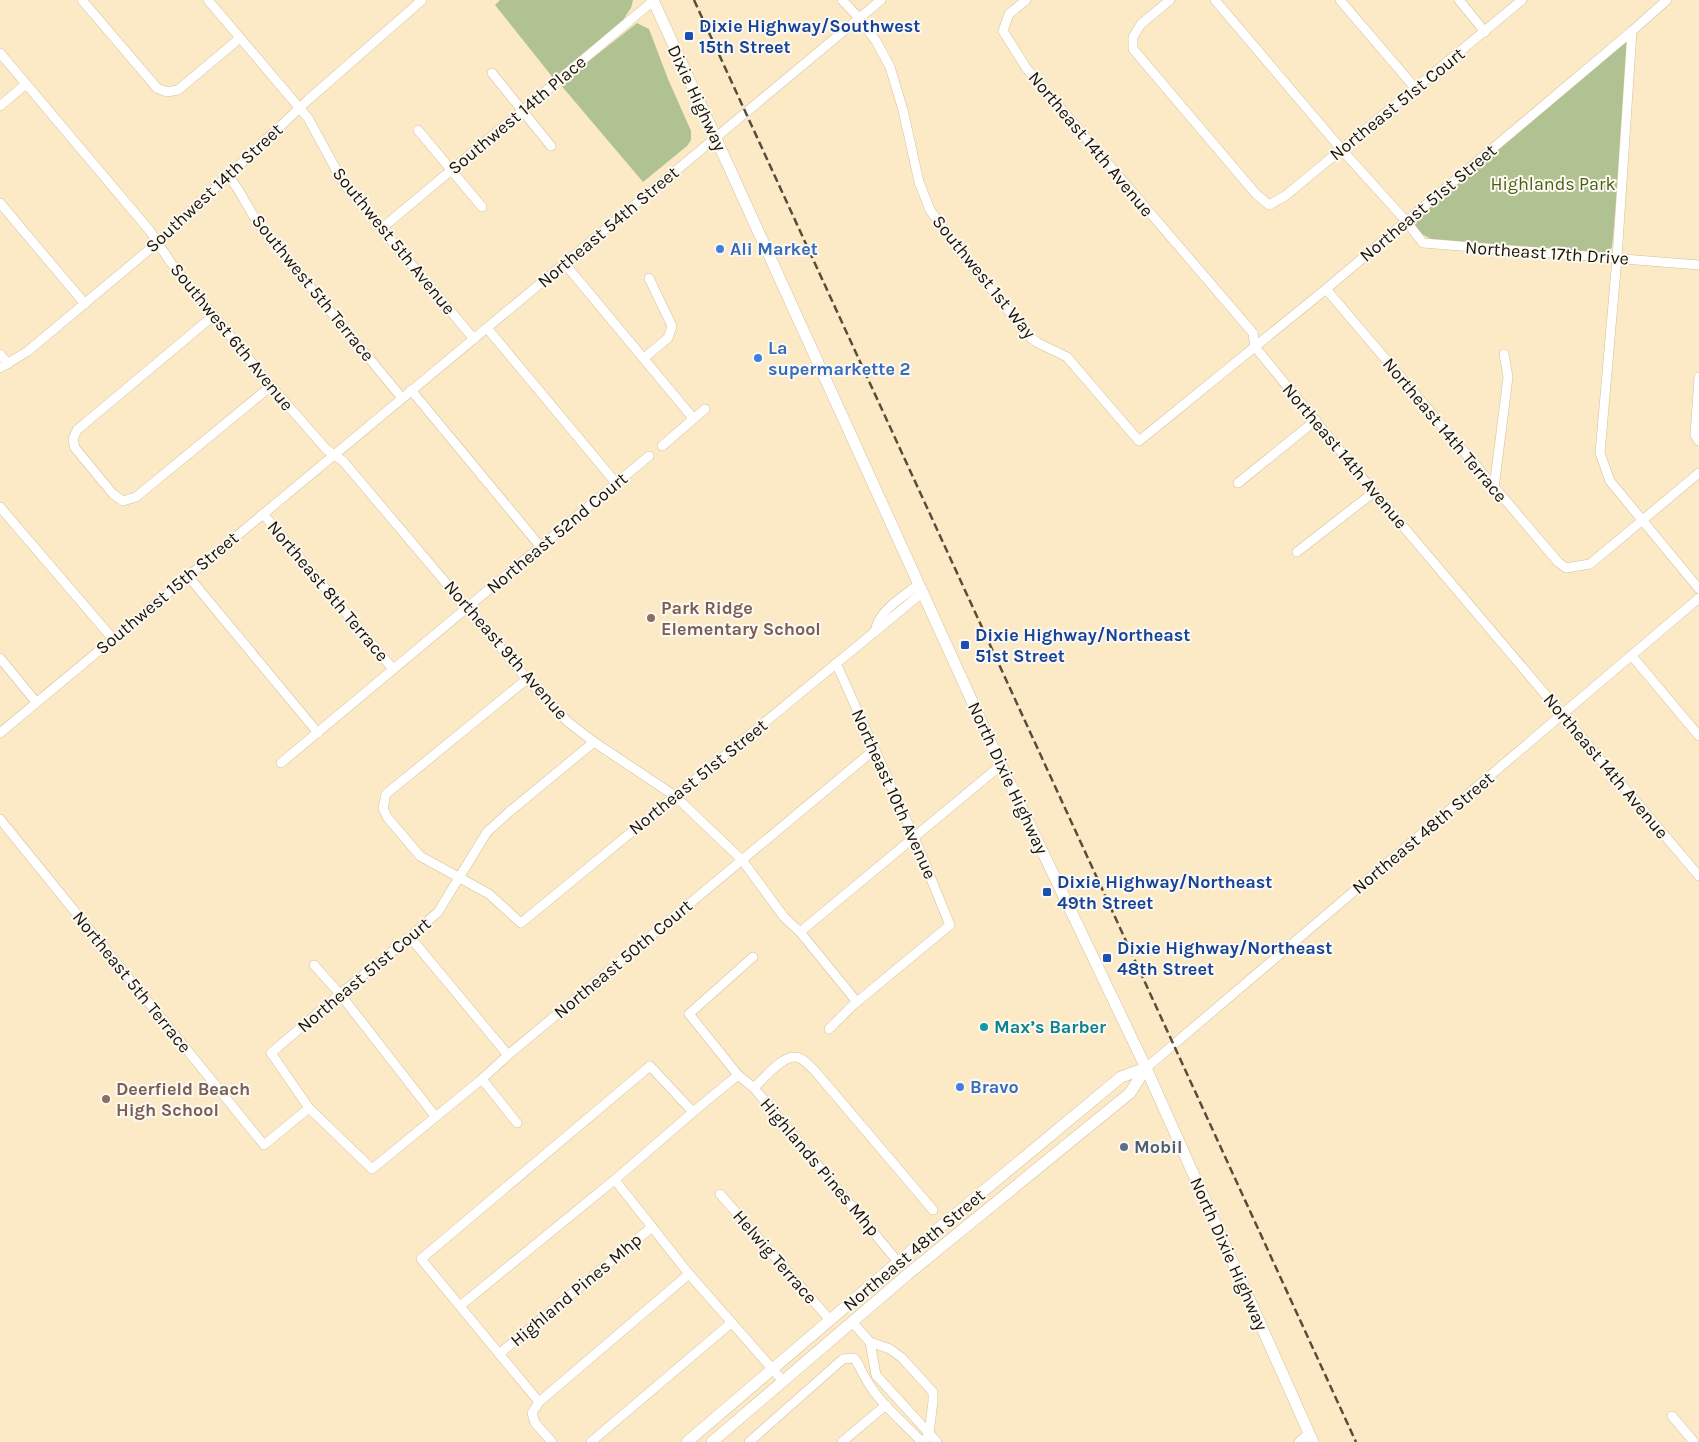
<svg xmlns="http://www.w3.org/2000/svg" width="1699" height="1442" font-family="Karla,sans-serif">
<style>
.green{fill:#b0c192}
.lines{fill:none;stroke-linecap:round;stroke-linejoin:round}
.minor-casing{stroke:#d2c09e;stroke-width:10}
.major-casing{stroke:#d2c09e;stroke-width:12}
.minor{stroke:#fff;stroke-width:9}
.major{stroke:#fff;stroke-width:11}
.rail{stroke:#574d3b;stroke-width:2.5;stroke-dasharray:8 4;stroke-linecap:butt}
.transit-dot{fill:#1a4fb4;stroke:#fcf9f2;stroke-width:2}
.shop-dot{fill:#3f7fe0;stroke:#fcf9f2;stroke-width:2}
.education-dot{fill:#8d6e63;stroke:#fcf9f2;stroke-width:2}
.culture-dot{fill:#0f9aa8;stroke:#fcf9f2;stroke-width:2}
.service-dot{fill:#5c6f8a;stroke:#fcf9f2;stroke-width:2}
.labels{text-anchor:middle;stroke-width:4;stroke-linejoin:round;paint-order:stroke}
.transit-label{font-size:18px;font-weight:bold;fill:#164399;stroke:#fcf9f2;text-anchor:start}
.street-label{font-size:18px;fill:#1b1408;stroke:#fcf9f2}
.park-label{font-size:18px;fill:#4a5e12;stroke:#fcf9f2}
.shop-label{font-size:18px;font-weight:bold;fill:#366cbe;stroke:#fcf9f2;text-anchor:start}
.education-label{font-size:18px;font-weight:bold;fill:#785e54;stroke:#fcf9f2;text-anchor:start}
.culture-label{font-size:18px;font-weight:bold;fill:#0d838f;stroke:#fcf9f2;text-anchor:start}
.service-label{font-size:18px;font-weight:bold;fill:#4e5e75;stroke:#fcf9f2;text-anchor:start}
</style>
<rect width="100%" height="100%" fill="#fceac7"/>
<!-- green -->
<g class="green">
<polygon points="500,0 633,0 631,8 623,20 554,79 495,5"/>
<polygon points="637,23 649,29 668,79 691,131 691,140 687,146 643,182 560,84"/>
<polygon points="1620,42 1628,43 1630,48 1612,247 1606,254 1431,239 1420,233 1414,226 1417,216"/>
</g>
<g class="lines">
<!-- minor casing -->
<g class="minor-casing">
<g id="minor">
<polyline points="82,0 157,88 167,92 178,90 240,38"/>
<polyline points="208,0 308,118 344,184 474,339"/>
<polyline points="842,0 859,18 876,41 890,67 903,110 919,182 930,210 960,251 1031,338 1038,343 1067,357 1139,441 1326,289 1632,31 1667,0"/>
<polyline points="1026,0 1009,14 1003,31 1027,69 1253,333 1255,347 1374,492 1699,876"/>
<polyline points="1170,0 1141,24 1133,37 1133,49 1256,194 1269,205 1285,196 1522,0"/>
<polyline points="1215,0 1342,150 1406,221 1423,243 1699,265"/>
<polyline points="1340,0 1416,89"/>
<polyline points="1459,0 1485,32"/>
<polyline points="1632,31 1617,258 1600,453 1610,481 1699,589"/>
<polyline points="0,53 150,231 171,263 271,386 326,449 343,461 527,679 568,722 594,742 675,796 742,860 784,917 800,932 857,1002"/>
<polyline points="492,73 551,146"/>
<polyline points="0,106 26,84"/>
<polyline points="418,130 482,207"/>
<path d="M228,176C242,191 248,210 260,226L402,398"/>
<polyline points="0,203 85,304"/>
<polyline points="381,229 653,1"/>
<polyline points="565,264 693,418"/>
<polyline points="1326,289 1558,562 1566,568 1590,564 1699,473"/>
<polyline points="213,316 77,430 73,439 75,448 113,494 123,501 136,497 271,386"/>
<polyline points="487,328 616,483"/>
<polyline points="0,354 8,364"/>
<polyline points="644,358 668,338 672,326 649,278"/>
<polyline points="0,368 28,351 157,243 308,100 422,0"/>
<polyline points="1699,377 1695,435 1699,441"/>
<polyline points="411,390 540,546"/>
<polyline points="662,446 705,409"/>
<polyline points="1238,483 1316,420"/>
<polyline points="1494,488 1508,377 1504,354"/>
<polyline points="0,507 113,639"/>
<polyline points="263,514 393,669"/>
<polyline points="1297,552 1374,492"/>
<polyline points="188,576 318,733"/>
<path d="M875,632C879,609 902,598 919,584"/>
<polyline points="1632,656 1699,736"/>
<polyline points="0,658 36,702"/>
<polyline points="527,679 386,794 383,808 387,817 420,856 489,894 521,923 923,592"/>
<polyline points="0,733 881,0"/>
<polyline points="594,742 509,812 487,832 438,912 410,937 340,994 271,1053 309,1108 372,1169 482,1079 508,1055 874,750"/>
<polyline points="281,763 649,456"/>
<polyline points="0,819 264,1145 309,1108"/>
<polyline points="800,932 1001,765"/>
<polyline points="410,937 508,1055"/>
<polyline points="753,957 689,1014 738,1075 754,1088 898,1262"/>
<polyline points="314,965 340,994 435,1116"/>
<polyline points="829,1029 852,1006 950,925 914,837 836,663"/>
<polyline points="1146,1068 1699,598"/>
<polyline points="482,1079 517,1123"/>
<path d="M754,1088C763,1079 782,1056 795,1057C803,1057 809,1066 815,1071L933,1210"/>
<polyline points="615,1180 689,1274 783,1381"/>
<polyline points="720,1194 830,1320"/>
<polyline points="460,1306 618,1177 693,1112"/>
<polyline points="852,1322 870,1342 890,1349 902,1358 933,1392 933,1401 929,1434 924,1442"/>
<polyline points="870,1342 876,1375 937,1442"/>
<polyline points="499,1354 652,1227"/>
<polyline points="539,1402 689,1274"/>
<polyline points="1672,1416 1694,1442"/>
<polyline points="552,1442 535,1423 532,1413 539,1402 421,1259 650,1066 693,1112 738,1075"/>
<polyline points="591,1442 731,1323"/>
<path d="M749,1442L843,1359L854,1358C860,1365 861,1372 866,1379C879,1403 903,1422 922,1442"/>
<polyline points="842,1442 886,1405"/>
<polyline points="1299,1442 1309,1433"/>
</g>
</g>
<!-- major casing -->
<g class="major-casing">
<g id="major">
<polyline points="653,0 1001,765 1146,1068 1313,1442"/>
<polyline points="687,1442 898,1262 1121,1077 1146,1068"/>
<polyline points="712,1442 908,1274 1130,1093 1146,1068"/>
</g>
</g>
<!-- minor -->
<use href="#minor" class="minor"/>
<!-- major -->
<use href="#major" class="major"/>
<!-- rail -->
<polyline class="rail" points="694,0 1356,1442"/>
</g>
<!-- markers -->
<g class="transit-dot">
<rect x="684" y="31" width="10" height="10" rx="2.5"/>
<rect x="960" y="640" width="10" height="10" rx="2.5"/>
<rect x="1042" y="887" width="10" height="10" rx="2.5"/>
<rect x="1102" y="953" width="10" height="10" rx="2.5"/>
</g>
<g class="shop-dot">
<circle cx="720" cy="249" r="5"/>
<circle cx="758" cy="358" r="5"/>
<circle cx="960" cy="1087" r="5"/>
</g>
<g class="education-dot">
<circle cx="651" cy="618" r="5"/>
<circle cx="106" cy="1099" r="5"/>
</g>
<circle class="culture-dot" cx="984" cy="1027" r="5"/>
<circle class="service-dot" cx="1124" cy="1147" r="5"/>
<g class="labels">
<!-- transit labels -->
<g class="transit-label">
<text x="699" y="32">Dixie Highway/Southwest<tspan x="699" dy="21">15th Street</tspan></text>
<text x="975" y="641">Dixie Highway/Northeast<tspan x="975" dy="21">51st Street</tspan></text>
<text x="1057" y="888">Dixie Highway/Northeast<tspan x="1057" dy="21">49th Street</tspan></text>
<text x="1117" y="954">Dixie Highway/Northeast<tspan x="1117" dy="21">48th Street</tspan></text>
</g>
<!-- street labels -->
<g class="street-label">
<text transform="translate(697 98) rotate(65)" y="6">Dixie Highway</text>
<text transform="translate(1397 104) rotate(-39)" y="6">Northeast 51st Court</text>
<text transform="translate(517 115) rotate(-40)" y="6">Southwest 14th Place</text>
<text transform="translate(1091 144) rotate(50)" y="6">Northeast 14th Avenue</text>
<text transform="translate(214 188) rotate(-43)" y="6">Southwest 14th Street</text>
<text transform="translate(1428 203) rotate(-40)" y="6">Northeast 51st Street</text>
<text transform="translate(608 227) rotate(-40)" y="6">Northeast 54th Street</text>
<text transform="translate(394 241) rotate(51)" y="6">Southwest 5th Avenue</text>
<text transform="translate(1547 253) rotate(4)" y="6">Northeast 17th Drive</text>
<text transform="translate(984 277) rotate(51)" y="6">Southwest 1st Way</text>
<text transform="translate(313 288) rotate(51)" y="6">Southwest 5th Terrace</text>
<text transform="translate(232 337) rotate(51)" y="6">Southwest 6th Avenue</text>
<text transform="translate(1445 430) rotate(50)" y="6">Northeast 14th Terrace</text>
<text transform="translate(1345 456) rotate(50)" y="6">Northeast 14th Avenue</text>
<text transform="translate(557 533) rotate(-40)" y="6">Northeast 52nd Court</text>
<text transform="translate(328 591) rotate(50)" y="6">Northeast 8th Terrace</text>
<text transform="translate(167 593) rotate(-40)" y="6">Southwest 15th Street</text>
<text transform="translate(506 650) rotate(49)" y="6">Northeast 9th Avenue</text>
<text transform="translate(1606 766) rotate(50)" y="6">Northeast 14th Avenue</text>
<text transform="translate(698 777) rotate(-39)" y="6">Northeast 51st Street</text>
<text transform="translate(1008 778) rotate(65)" y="6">North Dixie Highway</text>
<text transform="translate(894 794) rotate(66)" y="6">Northeast 10th Avenue</text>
<text transform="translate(1423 833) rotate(-40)" y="6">Northeast 48th Street</text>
<text transform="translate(623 959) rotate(-40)" y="6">Northeast 50th Court</text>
<text transform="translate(364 975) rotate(-40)" y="6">Northeast 51st Court</text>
<text transform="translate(132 982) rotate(51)" y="6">Northeast 5th Terrace</text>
<text transform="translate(820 1167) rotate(50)" y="6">Highlands Pines Mhp</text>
<text transform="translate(914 1250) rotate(-40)" y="6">Northeast 48th Street</text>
<text transform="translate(1229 1254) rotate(66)" y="6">North Dixie Highway</text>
<text transform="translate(775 1257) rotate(49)" y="6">Helwig Terrace</text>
<text transform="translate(576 1290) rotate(-40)" y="6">Highland Pines Mhp</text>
</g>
<!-- park labels -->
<g class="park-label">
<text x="1553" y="190">Highlands Park</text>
</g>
<!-- shop labels -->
<g class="shop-label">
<text x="730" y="255">Ali Market</text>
<text x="768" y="354">La<tspan x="768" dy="21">supermarkette 2</tspan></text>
<text x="970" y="1093">Bravo</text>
</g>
<!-- education labels -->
<g class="education-label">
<text x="661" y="614">Park Ridge<tspan x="661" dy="21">Elementary School</tspan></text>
<text x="116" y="1095">Deerfield Beach<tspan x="116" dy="21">High School</tspan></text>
</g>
<!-- culture labels -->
<g class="culture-label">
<text x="994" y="1033">Max’s Barber</text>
</g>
<!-- service labels -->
<g class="service-label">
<text x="1134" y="1153">Mobil</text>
</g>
</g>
</svg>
